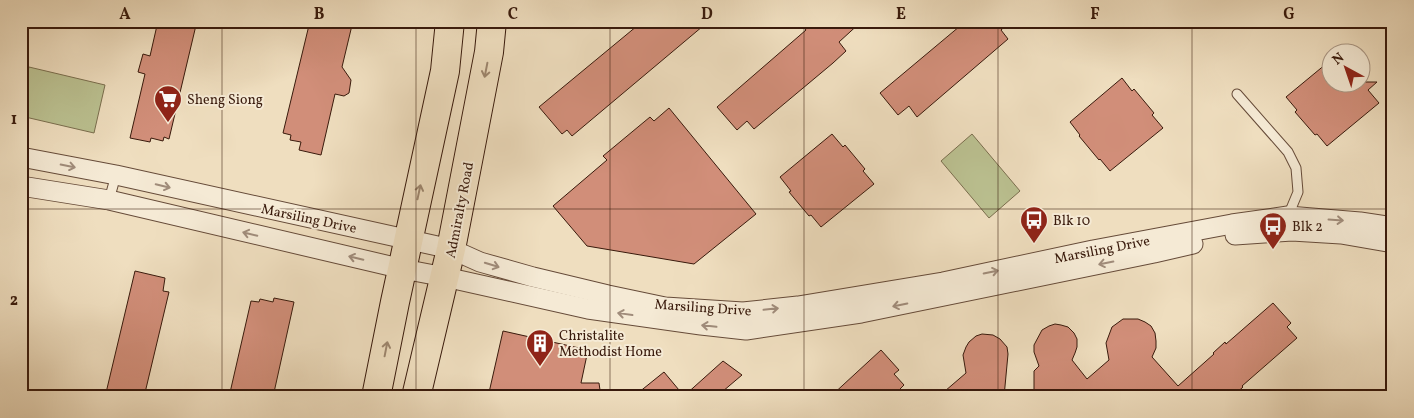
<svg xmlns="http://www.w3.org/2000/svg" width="1414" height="418" font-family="Vollkorn,serif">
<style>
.green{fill:#bbc191;stroke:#7a6e4e}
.building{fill:#d18e79;stroke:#391a0c}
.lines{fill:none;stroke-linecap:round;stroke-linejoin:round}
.lane-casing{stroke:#664b39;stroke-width:11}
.street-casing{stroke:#664b39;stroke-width:21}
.primary-casing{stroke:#391a0c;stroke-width:30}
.lane{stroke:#f5ead5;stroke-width:9}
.street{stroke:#f5ead5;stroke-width:19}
.primary{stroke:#efdebf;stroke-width:28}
.oneway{stroke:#9d866e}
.oneway2{stroke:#a08c7b}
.grid{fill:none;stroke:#391a0c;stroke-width:1;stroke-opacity:0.55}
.labels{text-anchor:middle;stroke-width:4;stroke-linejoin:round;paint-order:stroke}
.poi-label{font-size:14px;fill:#391a0c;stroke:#f5ead5;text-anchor:start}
.street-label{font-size:14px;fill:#391a0c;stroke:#f5ead5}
.neatline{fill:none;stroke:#391a0c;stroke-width:2}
.grid-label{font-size:16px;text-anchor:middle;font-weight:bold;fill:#391a0c}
</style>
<rect width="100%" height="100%" fill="#efdebf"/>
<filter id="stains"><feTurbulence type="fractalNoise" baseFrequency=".004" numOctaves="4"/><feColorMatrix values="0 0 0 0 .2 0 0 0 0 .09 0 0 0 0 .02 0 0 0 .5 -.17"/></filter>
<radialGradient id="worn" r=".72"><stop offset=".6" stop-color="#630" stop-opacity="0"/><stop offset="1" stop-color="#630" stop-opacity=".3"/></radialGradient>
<!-- green -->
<g class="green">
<polygon points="29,67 105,85 94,133 21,116 21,99"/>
<polygon points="972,134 1020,191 989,218 941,161"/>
</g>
<!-- building -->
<g class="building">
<polygon points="158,21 197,21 169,139 164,137 163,141 151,138 150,142 130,138 145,74 138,72 143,54 150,56"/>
<polygon points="310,21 353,21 342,67 351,80 349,93 344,96 335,94 321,155 299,150 301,142 290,140 291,135 283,133"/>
<polygon points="643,21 709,21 572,136 567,130 562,134 539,107"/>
<polygon points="799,21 862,21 839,42 846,51 833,63 754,129 747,121 737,130 717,107 806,30"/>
<polygon points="966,21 1011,21 1001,30 1008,39 917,117 909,106 898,115 880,93"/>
<polygon points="1332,59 1332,82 1377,82 1368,90 1379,103 1327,146 1317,134 1315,135 1295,112 1297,110 1286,97"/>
<polygon points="1122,78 1132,91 1134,89 1154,113 1152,115 1163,128 1110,171 1100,159 1099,160 1079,136 1080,135 1070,122"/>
<polygon points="669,108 756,214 694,264 587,246 553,206 607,160 603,156 650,117 654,121"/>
<polygon points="832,134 843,147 845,145 865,169 863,171 874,184 821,227 811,215 809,216 789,192 791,191 780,177"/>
<polygon points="135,271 165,278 163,291 169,292 144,397 105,397"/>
<polygon points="274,298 294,302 273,397 229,397 251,301 259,302 260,299 273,302"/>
<polygon points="1273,303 1291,323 1287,327 1297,338 1242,386 1243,387 1232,397 1034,397 1034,371 1039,366 1034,352 1034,345 1042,330 1049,326 1055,324 1061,325 1068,327 1074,333 1077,339 1077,347 1075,353 1072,360 1087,379 1109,360 1106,343 1112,327 1123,319 1138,319 1145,322 1151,326 1155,333 1156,341 1156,348 1152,357 1178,386 1214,354 1213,353 1225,342 1226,344"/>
<polygon points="503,331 588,350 581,383 599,383 601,397 488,397"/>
<polygon points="982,334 993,335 1000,339 1007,347 1008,354 1004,397 938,397 966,373 963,355 966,347 969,342 976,336"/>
<polygon points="881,350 899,370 894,374 904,385 892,397 830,397"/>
<polygon points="723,361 742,375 716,397 633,397 664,372 684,396"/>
</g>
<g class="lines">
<!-- lane casing -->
<g class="lane-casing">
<g id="lane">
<polyline points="1237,94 1288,152 1296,168 1298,192 1288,216 1288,218"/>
<polyline points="109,200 116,175"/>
</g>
</g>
<!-- street casing -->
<g class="street-casing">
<g id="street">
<polyline points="21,157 116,175 451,249 480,262 533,277 608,295 665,307 743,312 798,306 943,282 1093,250 1232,224 1288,216 1360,222 1393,227"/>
<polyline points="21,186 109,200 403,269 445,277 588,309 701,325 746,330 861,313 1154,253 1193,244"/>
<polyline points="1235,235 1292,231 1341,234 1393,243"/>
</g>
</g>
<!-- primary casing -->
<g class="primary-casing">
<g id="primary">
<polyline points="376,397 395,302 445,71 450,21"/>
<polyline points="416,397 451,249 489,52 492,21"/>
</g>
</g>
<!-- lane -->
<use href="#lane" class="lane"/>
<!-- street -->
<use href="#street" class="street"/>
<!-- primary -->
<use href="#primary" class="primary"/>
</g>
<!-- one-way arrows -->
<defs><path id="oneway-shaft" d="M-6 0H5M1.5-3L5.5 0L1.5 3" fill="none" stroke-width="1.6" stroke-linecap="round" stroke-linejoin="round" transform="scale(1.25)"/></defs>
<g class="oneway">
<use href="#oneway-shaft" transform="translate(486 70) rotate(101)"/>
<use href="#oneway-shaft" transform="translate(419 192) rotate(-78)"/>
<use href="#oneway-shaft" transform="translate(386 349) rotate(-79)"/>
</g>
<g class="oneway2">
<use href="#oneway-shaft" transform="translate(68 166) rotate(11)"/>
<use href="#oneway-shaft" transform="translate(163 186) rotate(13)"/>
<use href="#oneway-shaft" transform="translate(1336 220) rotate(4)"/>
<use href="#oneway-shaft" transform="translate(250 234) rotate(-166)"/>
<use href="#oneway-shaft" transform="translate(356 258) rotate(-167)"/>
<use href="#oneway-shaft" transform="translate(1106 263) rotate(169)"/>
<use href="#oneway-shaft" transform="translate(492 265) rotate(17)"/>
<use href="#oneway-shaft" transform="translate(991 272) rotate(-12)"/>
<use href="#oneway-shaft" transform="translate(900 305) rotate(168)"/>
<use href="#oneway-shaft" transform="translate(771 309) rotate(-6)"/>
<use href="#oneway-shaft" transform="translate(625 314) rotate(-172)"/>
<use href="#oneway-shaft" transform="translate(709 326) rotate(-174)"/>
</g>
<!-- grid -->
<path class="grid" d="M222,21V397M416,21V397M610,21V397M804,21V397M998,21V397M1192,21V397M21,209H1393"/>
<!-- icons -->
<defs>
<g id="supermarket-pin" transform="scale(1.4375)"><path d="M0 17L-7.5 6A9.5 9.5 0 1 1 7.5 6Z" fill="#8f2418" stroke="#f5ead5"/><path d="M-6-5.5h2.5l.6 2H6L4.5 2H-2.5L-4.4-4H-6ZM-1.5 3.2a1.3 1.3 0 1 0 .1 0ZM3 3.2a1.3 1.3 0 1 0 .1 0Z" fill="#fff"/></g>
<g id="bus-pin" transform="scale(1.4375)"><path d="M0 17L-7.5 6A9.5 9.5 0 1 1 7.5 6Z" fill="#8f2418" stroke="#f5ead5"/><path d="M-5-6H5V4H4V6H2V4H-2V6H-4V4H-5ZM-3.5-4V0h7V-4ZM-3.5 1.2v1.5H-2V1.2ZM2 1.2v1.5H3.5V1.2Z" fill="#fff"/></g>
<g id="building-pin" transform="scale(1.4375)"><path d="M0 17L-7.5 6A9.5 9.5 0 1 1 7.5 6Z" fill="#8f2418" stroke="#f5ead5"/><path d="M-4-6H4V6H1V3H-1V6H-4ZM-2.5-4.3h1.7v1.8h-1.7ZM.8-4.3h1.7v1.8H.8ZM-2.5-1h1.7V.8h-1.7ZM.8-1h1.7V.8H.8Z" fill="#fff"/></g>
</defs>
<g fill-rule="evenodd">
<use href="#supermarket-pin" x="168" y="99"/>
<use href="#bus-pin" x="1034" y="220"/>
<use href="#bus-pin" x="1273" y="226"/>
<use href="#building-pin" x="540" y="343"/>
</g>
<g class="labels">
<!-- poi labels -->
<g class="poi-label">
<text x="187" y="104">Sheng Siong</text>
<text x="1053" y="225">Blk 10</text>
<text x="1292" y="231">Blk 2</text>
<text x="559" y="340">Christalite<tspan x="559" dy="16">Methodist Home</tspan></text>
</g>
<!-- street labels -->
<g class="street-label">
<text transform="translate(459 210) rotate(-79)" y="5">Admiralty Road</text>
<text transform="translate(309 218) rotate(12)" y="5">Marsiling Drive</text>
<text transform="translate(1102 249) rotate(-11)" y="5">Marsiling Drive</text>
<text transform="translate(703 307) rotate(4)" y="5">Marsiling Drive</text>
</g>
</g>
<!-- margin -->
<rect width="1414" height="418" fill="none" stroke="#efdebf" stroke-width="55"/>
<!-- north arrow -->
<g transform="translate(1346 68) rotate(320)"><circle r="24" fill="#f5ead5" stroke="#aa9785"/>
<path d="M0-4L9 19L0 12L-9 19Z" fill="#8f2418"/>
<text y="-8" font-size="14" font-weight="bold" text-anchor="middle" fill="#391a0c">N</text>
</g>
<rect x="28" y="28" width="1358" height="362" class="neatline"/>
<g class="grid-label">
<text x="125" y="19">A</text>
<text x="319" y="19">B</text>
<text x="513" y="19">C</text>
<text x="707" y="19">D</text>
<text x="901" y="19">E</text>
<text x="1095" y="19">F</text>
<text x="1289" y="19">G</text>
<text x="14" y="124">1</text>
<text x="14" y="305">2</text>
</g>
<rect width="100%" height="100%" filter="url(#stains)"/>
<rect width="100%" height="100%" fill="url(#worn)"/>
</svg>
